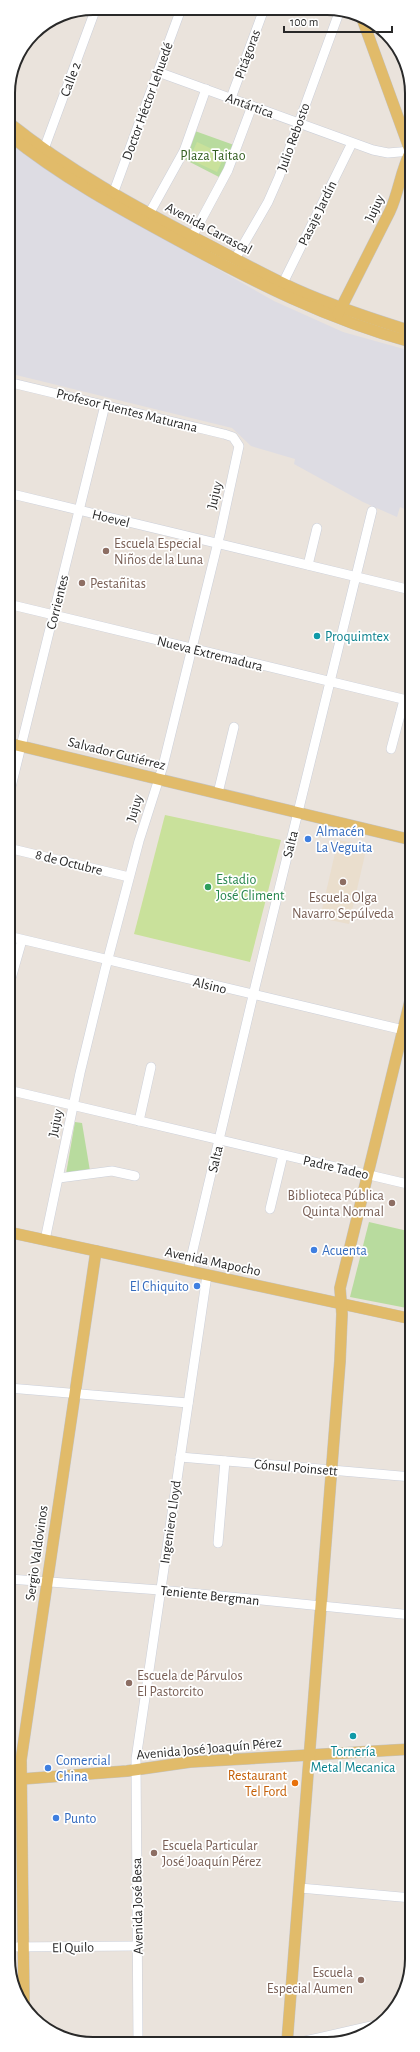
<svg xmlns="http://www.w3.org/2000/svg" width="420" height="2052" font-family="'Alegreya Sans',sans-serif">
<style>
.industrial{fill:#dddce3}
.education{fill:#eadecd}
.green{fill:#b8db9e}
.pitch{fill:#c9e19b}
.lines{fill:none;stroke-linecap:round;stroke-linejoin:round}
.minor-casing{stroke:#cbcfd9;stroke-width:10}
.major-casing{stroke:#c3c3c3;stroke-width:12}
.minor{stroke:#fff;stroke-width:9}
.major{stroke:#e1bb6a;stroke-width:11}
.education-dot{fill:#8d6e63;stroke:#fff;stroke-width:1.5}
.culture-dot{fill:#0f9aa8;stroke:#fff;stroke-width:1.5}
.shop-dot{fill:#3f7fe0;stroke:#fff;stroke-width:1.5}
.leisure-dot{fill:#2e9e5b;stroke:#fff;stroke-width:1.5}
.food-dot{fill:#e8710a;stroke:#fff;stroke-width:1.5}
.labels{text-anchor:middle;stroke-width:3.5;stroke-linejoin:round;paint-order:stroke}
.street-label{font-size:14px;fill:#292929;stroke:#fff}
.park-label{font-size:14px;fill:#335e21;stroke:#fff}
.education-label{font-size:14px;fill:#785e54;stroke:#fff;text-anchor:start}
.culture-label{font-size:14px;fill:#0d838f;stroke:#fff;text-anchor:start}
.shop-label{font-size:14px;fill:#366cbe;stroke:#fff;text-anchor:start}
.leisure-label{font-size:14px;fill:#27864d;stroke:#fff;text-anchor:start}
.food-label{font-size:14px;fill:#c56008;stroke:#fff;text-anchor:end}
.rim{fill:none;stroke:#292929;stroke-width:2}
</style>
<rect width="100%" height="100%" fill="#eae3dc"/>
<!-- industrial -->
<polygon class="industrial" points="8,136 83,193 274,301 343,332 411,351 411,507 409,511 400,507 397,517 363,502 294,464 295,459 251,446 232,428 8,373"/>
<!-- education -->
<polygon class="education" points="338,840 367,846 349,924 320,918"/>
<!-- green -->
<g class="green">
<polygon points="195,131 234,145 227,164 219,177 184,159"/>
<polygon points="75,1122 82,1123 90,1171 66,1174"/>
<polygon points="369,1222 412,1232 412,1309 350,1297"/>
</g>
<!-- pitch -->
<g class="pitch">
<polygon points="197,142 225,155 217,172 189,159"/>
<polygon points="165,815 281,840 250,962 134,934"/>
</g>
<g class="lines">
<!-- minor casing -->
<g class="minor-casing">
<g id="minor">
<polyline points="158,72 373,150 388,153 411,151"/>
<polyline points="231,98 264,9"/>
<polyline points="44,149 96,8"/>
<polyline points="113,194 181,9"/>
<polyline points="149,214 184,151 206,89"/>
<polyline points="192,237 228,170 252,106"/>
<polyline points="235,259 268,202 279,177 340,10"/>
<polyline points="283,283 352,143"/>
<polyline points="8,382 224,434 233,437 239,446 220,534 163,766 139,841 105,970 80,1073 45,1240"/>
<polyline points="8,493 411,590"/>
<polyline points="308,565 317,528"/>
<polyline points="8,604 411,701"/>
<polyline points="391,749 404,700"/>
<polyline points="218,793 234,727"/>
<polyline points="8,799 105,405"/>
<polyline points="8,848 129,877"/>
<polyline points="8,936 412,1032"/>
<polyline points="8,989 22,940"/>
<polyline points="8,1090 412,1185"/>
<polyline points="139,1121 151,1067"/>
<polyline points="59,1178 112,1171 135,1176"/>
<polyline points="270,1209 283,1155"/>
<polyline points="188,1271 256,983 372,511"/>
<polyline points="9,1388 188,1403"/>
<polyline points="180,1457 412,1477"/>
<polyline points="218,1543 225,1461"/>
<polyline points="9,1579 160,1590 412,1615"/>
<polyline points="300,1888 412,1898"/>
<polyline points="9,1947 137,1946"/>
<polyline points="138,2043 136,1759 207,1275"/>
<polyline points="296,2043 380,2024"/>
</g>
</g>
<!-- major casing -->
<g class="major-casing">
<g id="major">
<polyline points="363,21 411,153"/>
<path d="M8,122C68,170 135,207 203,242C234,258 264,275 295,289C333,306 372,319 411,331"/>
<path d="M8,134C61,177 120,209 179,241C256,283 327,319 411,342"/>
<path d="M338,314L390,211C399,192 401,169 411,151"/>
<polyline points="8,743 412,840"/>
<polyline points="8,1232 412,1319"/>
<polyline points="9,1780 127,1771 190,1762 412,1749"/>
<polyline points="24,2004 21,1760 96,1251"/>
<polyline points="287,2043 340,1361 342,1314 340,1288 412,993"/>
</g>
</g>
<!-- minor -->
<use href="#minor" class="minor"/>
<!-- major -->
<use href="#major" class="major"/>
</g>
<!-- markers -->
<g class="education-dot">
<circle cx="106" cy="551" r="4"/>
<circle cx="82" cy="583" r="4"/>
<circle cx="343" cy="882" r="4"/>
<circle cx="392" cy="1203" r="4"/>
<circle cx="129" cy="1683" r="4"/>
<circle cx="154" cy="1853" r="4"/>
<circle cx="361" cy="1980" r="4"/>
</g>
<g class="culture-dot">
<circle cx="317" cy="636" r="4"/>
<circle cx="353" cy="1736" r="4"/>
</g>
<g class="shop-dot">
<circle cx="308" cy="839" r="4"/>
<circle cx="314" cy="1250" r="4"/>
<circle cx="197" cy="1286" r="4"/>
<circle cx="48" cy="1768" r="4"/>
<circle cx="56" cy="1818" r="4"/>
</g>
<circle class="leisure-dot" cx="208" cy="887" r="4"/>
<circle class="food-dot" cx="295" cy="1783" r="4"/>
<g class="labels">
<!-- street labels -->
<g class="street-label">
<text transform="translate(247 54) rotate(-70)" y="5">Pitágoras</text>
<text transform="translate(70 79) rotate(-70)" y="5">Calle 2</text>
<text transform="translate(147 101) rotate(-70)" y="5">Doctor Héctor Lehuedé</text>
<text transform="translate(250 105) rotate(20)" y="5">Antártica</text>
<text transform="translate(293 137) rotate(-70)" y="5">Julio Rebosto</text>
<text transform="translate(374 208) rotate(-65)" y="5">Jujuy</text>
<text transform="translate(317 213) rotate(-64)" y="5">Pasaje Jardín</text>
<text transform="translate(209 228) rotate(28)" y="5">Avenida Carrascal</text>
<text transform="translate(127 410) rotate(14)" y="5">Profesor Fuentes Maturana</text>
<text transform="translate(214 495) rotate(-77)" y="5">Jujuy</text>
<text transform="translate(111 518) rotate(14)" y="5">Hoevel</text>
<text transform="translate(57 602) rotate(-76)" y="5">Corrientes</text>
<text transform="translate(210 653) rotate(14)" y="5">Nueva Extremadura</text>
<text transform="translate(117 753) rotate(14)" y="5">Salvador Gutiérrez</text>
<text transform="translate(134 808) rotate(-74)" y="5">Jujuy</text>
<text transform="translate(290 844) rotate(-76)" y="5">Salta</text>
<text transform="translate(69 862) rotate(14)" y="5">8 de Octubre</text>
<text transform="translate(210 985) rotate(13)" y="5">Alsino</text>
<text transform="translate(55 1123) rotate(-79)" y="5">Jujuy</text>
<text transform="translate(215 1159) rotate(-77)" y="5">Salta</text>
<text transform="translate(336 1167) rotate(13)" y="5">Padre Tadeo</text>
<text transform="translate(213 1261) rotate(12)" y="5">Avenida Mapocho</text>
<text transform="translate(296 1467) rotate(5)" y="5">Cónsul Poinsett</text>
<text transform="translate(170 1522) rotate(-82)" y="5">Ingeniero Lloyd</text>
<text transform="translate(36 1553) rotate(-82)" y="5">Sergio Valdovinos</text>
<text transform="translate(210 1595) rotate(6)" y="5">Teniente Bergman</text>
<text transform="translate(209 1748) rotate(-5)" y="5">Avenida José Joaquín Pérez</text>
<text transform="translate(137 1906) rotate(-91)" y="5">Avenida José Besa</text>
<text transform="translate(73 1947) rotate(-1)" y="5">El Quilo</text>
</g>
<!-- park labels -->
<g class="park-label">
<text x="213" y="160">Plaza Taitao</text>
</g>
<!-- education labels -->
<g class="education-label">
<text x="114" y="548">Escuela Especial<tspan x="114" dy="16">Niños de la Luna</tspan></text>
<text x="90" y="588">Pestañitas</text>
<text x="343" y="902" text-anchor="middle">Escuela Olga<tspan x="343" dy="16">Navarro Sepúlveda</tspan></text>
<text x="384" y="1200" text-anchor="end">Biblioteca Pública<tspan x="384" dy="16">Quinta Normal</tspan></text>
<text x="137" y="1680">Escuela de Párvulos<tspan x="137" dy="16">El Pastorcito</tspan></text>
<text x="162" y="1850">Escuela Particular<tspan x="162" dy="16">José Joaquín Pérez</tspan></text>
<text x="353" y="1977" text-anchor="end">Escuela<tspan x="353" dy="16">Especial Aumen</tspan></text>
</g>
<!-- culture labels -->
<g class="culture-label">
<text x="325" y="641">Proquimtex</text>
<text x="353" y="1756" text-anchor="middle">Tornería<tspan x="353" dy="16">Metal Mecanica</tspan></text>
</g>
<!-- shop labels -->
<g class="shop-label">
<text x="316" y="836">Almacén<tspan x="316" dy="16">La Veguita</tspan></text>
<text x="322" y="1255">Acuenta</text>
<text x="189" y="1291" text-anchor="end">El Chiquito</text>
<text x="56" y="1765">Comercial<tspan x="56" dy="16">China</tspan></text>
<text x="64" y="1823">Punto</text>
</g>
<!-- leisure labels -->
<g class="leisure-label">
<text x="216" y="884">Estadio<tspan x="216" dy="16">José Climent</tspan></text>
</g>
<!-- food labels -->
<g class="food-label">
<text x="287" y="1780">Restaurant<tspan x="287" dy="16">Tel Ford</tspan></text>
</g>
</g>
<!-- crop -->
<path d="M0 0H420V2052H0ZM93 15H327A78 78 0 0 1 405 93V1959A78 78 0 0 1 327 2037H93A78 78 0 0 1 15 1959V93A78 78 0 0 1 93 15Z" fill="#fff" fill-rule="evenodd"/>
<path class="rim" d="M93 15H327A78 78 0 0 1 405 93V1959A78 78 0 0 1 327 2037H93A78 78 0 0 1 15 1959V93A78 78 0 0 1 93 15Z"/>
<!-- scale -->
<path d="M284 26v6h108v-6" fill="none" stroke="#292929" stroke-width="2"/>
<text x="290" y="26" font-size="12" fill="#292929" stroke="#ffffff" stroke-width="3" paint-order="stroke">100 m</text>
</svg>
